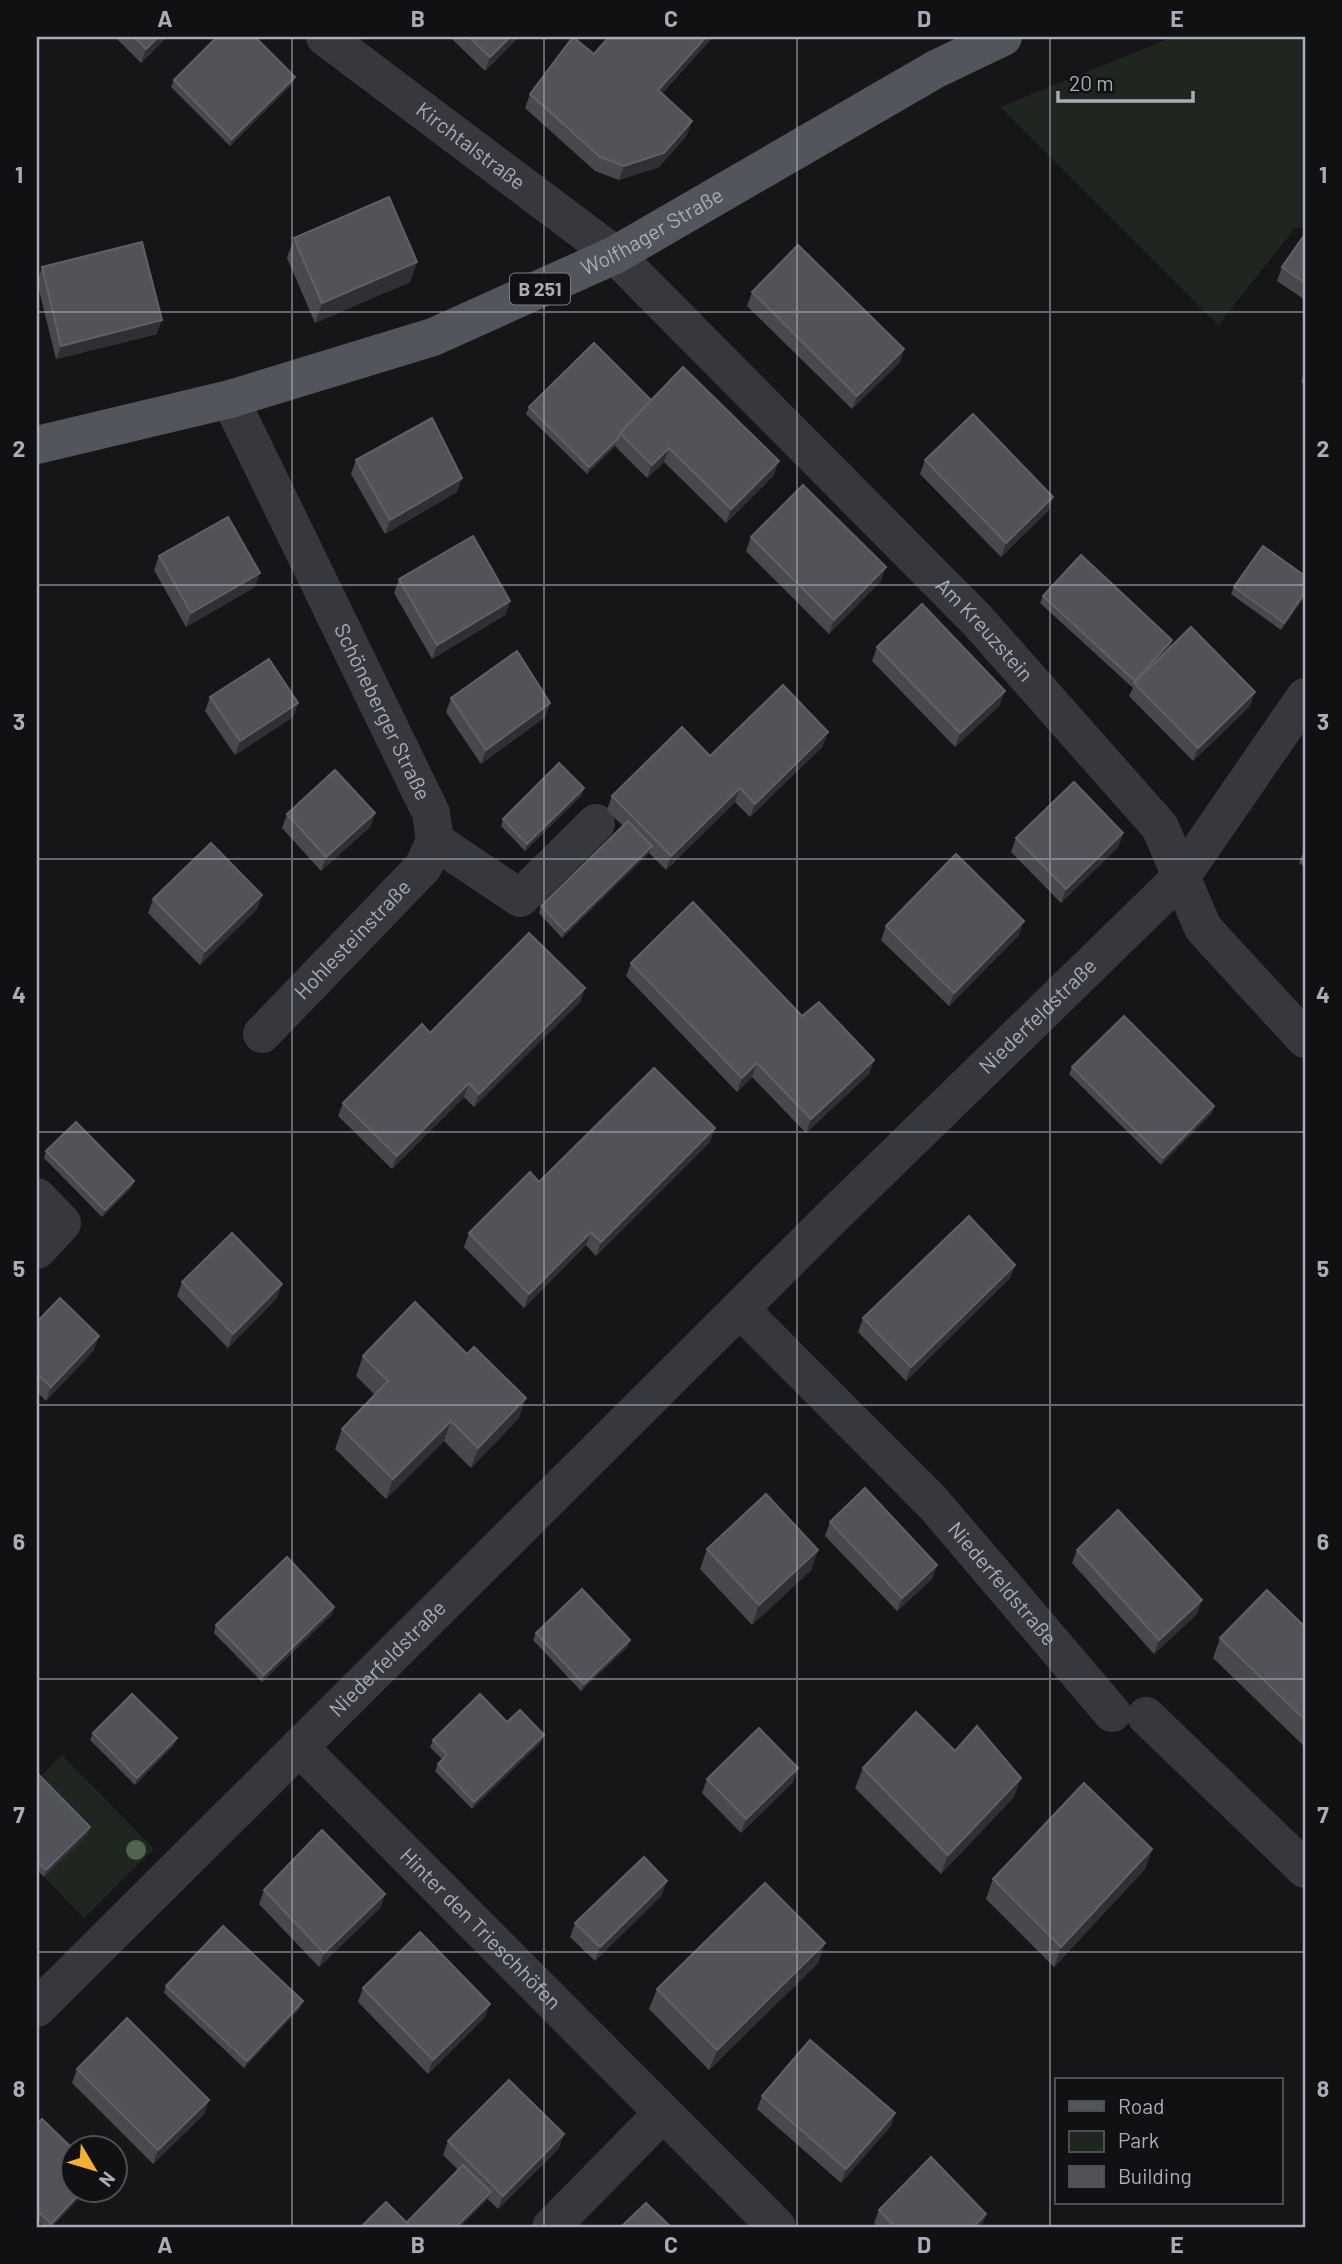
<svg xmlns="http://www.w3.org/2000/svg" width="1342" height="2264" font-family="Barlow,sans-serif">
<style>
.green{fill:#1e261f}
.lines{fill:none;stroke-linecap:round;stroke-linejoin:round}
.minor{stroke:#37383d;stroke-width:38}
.major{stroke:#53555c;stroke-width:38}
.tree{fill:#506452}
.wall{fill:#47494d}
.shaded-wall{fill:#2f3033}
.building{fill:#525359;stroke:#5f6168;stroke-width:2}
.grid{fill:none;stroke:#a8adb8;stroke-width:2;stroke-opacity:0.55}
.labels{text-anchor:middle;stroke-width:6;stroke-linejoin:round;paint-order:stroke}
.shield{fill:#111113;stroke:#7b7e86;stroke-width:2}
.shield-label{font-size:19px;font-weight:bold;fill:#a8adb8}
.street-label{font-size:21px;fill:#a8adb8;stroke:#111113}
.neatline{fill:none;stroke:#a8adb8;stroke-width:2.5}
.grid-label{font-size:23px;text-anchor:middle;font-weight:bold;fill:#a8adb8}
</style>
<rect width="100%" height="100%" fill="#161618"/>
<!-- green -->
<g class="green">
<polygon points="1173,37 1305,37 1305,227 1295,228 1218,325 1000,107"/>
<polygon points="62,1755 154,1849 84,1918 44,1877 88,1834 37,1780"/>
</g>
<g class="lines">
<!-- minor -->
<g class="minor">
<path id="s1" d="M325,37L615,255L977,620L1160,827L1203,928L1305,1039"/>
<path id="s2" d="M230,399L431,813L435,841L520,898L596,823"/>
<path id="s3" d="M262,1034L423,867L435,841"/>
<polyline points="37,1197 62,1223 37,1250"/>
<path id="s4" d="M740,1309L934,1504L1112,1713"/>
<polyline points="1146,1716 1305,1869"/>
<path id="s5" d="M299,1747L777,2227"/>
<path id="s6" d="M37,2008L836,1213L1181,877L1305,697"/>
<polyline points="551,2227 662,2114"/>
</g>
<!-- major -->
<path class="major" id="s7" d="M37,445L230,399L433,337L615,255L936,69L1003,37"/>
</g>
<!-- trees -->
<circle class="tree" cx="136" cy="1850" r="10"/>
<!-- wall -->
<g class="wall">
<polygon points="115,37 167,37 141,63"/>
<polygon points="450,37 519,37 485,71"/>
<polygon points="609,37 713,37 662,93 687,135 659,167 619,180 595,171 525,108 530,94 594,54"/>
<polygon points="295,77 292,84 230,146 171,87 174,80"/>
<polygon points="1305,234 1305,300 1277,281 1282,267"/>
<polygon points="294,238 417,262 410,282 315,323 287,258"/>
<polygon points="42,267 157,334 56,359 37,282"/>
<polygon points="752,292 904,349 899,363 852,409 747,306"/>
<polygon points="1305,370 1305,386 1301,382"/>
<polygon points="651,400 774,475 726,523 664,462 647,478 615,446 587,474 526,414 529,407"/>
<polygon points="356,460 457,492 385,534 351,474"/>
<polygon points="925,460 1053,497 1048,511 1001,557 920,474"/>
<polygon points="751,537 881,581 829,634 746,551"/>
<polygon points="159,556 255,587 186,627 154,570"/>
<polygon points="1305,576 1305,596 1281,630 1231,594 1234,587"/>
<polygon points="399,579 510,601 505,615 432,659 394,593"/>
<polygon points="1043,596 1172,640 1170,647 1163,655 1250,706 1193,761 1129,696 1133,688 1040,603"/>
<polygon points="877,647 1000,705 955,747 872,661"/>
<polygon points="210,697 298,703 293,717 235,755 205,711"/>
<polygon points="451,698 550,703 545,717 481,764 446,712"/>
<polygon points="823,746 750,817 735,802 666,870 649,853 562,938 539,913 541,906 623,826 607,810 612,796 710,756"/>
<polygon points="582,795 525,851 501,826 503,819"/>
<polygon points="375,813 370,827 321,871 282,828 287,814"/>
<polygon points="1123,833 1118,847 1061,903 1011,852 1016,838"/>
<polygon points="1305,847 1305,867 1299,863"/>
<polygon points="262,895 257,909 200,965 148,913 153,899"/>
<polygon points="886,926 1019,935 949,1006 881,940"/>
<polygon points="631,963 802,1016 874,1060 869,1074 806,1133 752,1077 737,1092 626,976"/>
<polygon points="585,988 580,1002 474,1107 464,1097 392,1169 338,1116 343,1103 430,1033"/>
<polygon points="1072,1067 1214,1106 1212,1113 1161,1165 1069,1074"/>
<polygon points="710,1142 596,1256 586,1245 524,1308 464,1247 469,1233 539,1182"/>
<polygon points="46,1151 134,1181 131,1188 102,1217 44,1158"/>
<polygon points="1015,1265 1010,1278 906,1381 858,1332 863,1318"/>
<polygon points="182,1282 277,1298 228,1348 177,1296"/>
<polygon points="37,1322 94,1350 46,1401 37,1392"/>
<polygon points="363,1356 519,1418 471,1468 444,1441 386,1499 335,1449 342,1429 375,1395 356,1376"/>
<polygon points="830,1522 937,1565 932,1579 897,1611 825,1536"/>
<polygon points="707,1549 818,1550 811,1570 752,1625 700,1569"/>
<polygon points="1077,1550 1197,1614 1154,1654 1072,1563"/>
<polygon points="334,1607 332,1614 262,1682 214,1633 216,1625"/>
<polygon points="1305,1627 1305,1747 1213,1658 1220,1638"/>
<polygon points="536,1633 630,1640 627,1647 581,1691 533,1640"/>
<polygon points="507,1722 541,1742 472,1809 435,1771 438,1764 442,1759 430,1747 433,1740"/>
<polygon points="93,1733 174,1745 135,1785 90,1740"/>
<polygon points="955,1751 1014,1797 941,1874 855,1788 863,1768"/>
<polygon points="798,1768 793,1782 741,1833 702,1793 707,1779"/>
<polygon points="37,1775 88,1834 44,1877 37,1870"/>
<polygon points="1152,1849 1145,1869 1054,1967 986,1899 993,1879"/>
<polygon points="264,1890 385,1894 380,1908 319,1967 259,1904"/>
<polygon points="662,1895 595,1961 570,1937 575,1923"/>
<polygon points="825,1943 818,1963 709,2070 649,2009 657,1989"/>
<polygon points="166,1986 300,2008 244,2068 164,1993"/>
<polygon points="363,1988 485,2017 428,2074 358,2002"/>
<polygon points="77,2069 209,2100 204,2114 153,2164 72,2083"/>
<polygon points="762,2096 895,2113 890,2127 841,2183 757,2109"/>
<polygon points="37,2124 52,2227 44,2227 37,2220"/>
<polygon points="448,2141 559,2148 498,2209 443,2155"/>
<polygon points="879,2210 986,2214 981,2227 878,2227 874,2223"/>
</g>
<!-- shaded-wall -->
<g class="shaded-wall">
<polygon points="158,37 167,37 141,63 146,49"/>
<polygon points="510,37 519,37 485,71 490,57"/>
<polygon points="706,37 713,37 653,104 658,90"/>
<polygon points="295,77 292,84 230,146 232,139"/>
<polygon points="692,121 687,135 659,167 619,180 624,166"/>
<polygon points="417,262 410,282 315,323 322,303"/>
<polygon points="162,320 157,334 56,359 61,346"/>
<polygon points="904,349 899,363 852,409 857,396"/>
<polygon points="618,439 615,446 587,474 589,467"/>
<polygon points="669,448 664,462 647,478 652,465"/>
<polygon points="779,461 774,475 726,523 731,509"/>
<polygon points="462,478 457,492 385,534 390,520"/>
<polygon points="1053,497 1048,511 1001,557 1006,543"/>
<polygon points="886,567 881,581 829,634 834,620"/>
<polygon points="260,573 255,587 186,627 191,613"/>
<polygon points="1305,592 1305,596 1281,630 1284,623"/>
<polygon points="510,601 505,615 432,659 437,645"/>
<polygon points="1172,640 1170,647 1136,684 1134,683 1132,688 1135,681"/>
<polygon points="1005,691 1000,705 955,747 960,733"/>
<polygon points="1255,692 1250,706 1193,761 1198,748"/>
<polygon points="298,703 293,717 235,755 240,741"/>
<polygon points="550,703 545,717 481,764 486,750"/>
<polygon points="828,732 823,746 750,817 755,804"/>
<polygon points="584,788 582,795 525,851 527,844"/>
<polygon points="740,788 735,802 666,870 671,856"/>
<polygon points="375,813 370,827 321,871 326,857"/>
<polygon points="1123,833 1118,847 1061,903 1066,889"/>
<polygon points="652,846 649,853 562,938 565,931"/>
<polygon points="262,895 257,909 200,965 205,951"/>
<polygon points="1024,921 1019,935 949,1006 954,993"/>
<polygon points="585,988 580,1002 474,1107 479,1094"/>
<polygon points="874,1060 869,1074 806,1133 811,1119"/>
<polygon points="757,1063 752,1077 737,1092 742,1078"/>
<polygon points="469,1083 464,1097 392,1169 397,1156"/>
<polygon points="1214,1106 1212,1113 1161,1165 1163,1158"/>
<polygon points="715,1128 710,1142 596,1256 601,1242"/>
<polygon points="134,1181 131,1188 102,1217 105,1210"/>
<polygon points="591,1232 586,1245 524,1308 529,1294"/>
<polygon points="1015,1265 1010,1278 906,1381 911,1367"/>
<polygon points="282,1284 277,1298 228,1348 233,1334"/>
<polygon points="99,1336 94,1350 46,1401 51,1387"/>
<polygon points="526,1398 519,1418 471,1468 478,1448"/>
<polygon points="451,1421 444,1441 386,1499 393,1479"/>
<polygon points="818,1550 811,1570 752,1625 759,1605"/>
<polygon points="937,1565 932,1579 897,1611 902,1598"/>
<polygon points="1202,1600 1197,1614 1154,1654 1159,1640"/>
<polygon points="334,1607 332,1614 262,1682 264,1675"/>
<polygon points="630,1640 627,1647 581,1691 584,1684"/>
<polygon points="544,1735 541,1742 472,1809 474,1802"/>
<polygon points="177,1738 174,1745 135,1785 137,1778"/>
<polygon points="798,1768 793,1782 741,1833 746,1819"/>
<polygon points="1021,1778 1014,1797 941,1874 948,1855"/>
<polygon points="90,1827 88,1834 44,1877 46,1870"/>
<polygon points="1152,1849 1145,1869 1054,1967 1061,1947"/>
<polygon points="667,1881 662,1895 595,1961 600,1947"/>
<polygon points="385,1894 380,1908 319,1967 324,1953"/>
<polygon points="825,1943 818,1963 709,2070 717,2050"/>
<polygon points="303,2001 300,2008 244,2068 247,2061"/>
<polygon points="490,2004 485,2017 428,2074 433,2060"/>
<polygon points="209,2100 204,2114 153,2164 158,2150"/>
<polygon points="895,2113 890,2127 841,2183 846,2169"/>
<polygon points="564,2134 559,2148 498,2209 503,2196"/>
<polygon points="83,2190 87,2190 52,2227 49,2227 51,2224"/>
<polygon points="491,2192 488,2199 460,2227 456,2227"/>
<polygon points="986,2214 981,2227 973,2227"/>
</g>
<!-- building -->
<g class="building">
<polygon points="134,37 158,37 146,49"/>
<polygon points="217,37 255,37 295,77 232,139 174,80"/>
<polygon points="469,37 510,37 490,57"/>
<polygon points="573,37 594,54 609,37 706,37 658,90 692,121 664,153 624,166 600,157 530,94"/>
<polygon points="389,197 417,262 322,303 294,238"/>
<polygon points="1305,234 1305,283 1282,267"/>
<polygon points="142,242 162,320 61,346 42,267"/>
<polygon points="798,245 904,349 857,396 752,292"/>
<polygon points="594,343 651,400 620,433 618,439 589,467 529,407"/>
<polygon points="683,367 779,461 731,509 669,448 652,465 620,433"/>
<polygon points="973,414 1053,497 1006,543 925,460"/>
<polygon points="432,418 462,478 390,520 356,460"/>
<polygon points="803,485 886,567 834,620 751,537"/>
<polygon points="228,517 260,573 191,613 159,556"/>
<polygon points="473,536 510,601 437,645 399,579"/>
<polygon points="1263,546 1305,576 1305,592 1284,623 1234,587"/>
<polygon points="1081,555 1172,640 1135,681 1043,596"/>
<polygon points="922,604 1005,691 960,733 877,647"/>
<polygon points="1191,627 1255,692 1198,748 1134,683"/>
<polygon points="517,651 550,703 486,750 451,698"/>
<polygon points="269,659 298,703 240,741 210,697"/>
<polygon points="783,685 828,732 755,804 740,788 671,856 612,796 682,727 710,756"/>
<polygon points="559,763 584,788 527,844 503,819"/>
<polygon points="335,770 375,813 326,857 287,814"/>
<polygon points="1074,782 1123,833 1066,889 1016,838"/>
<polygon points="628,821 652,846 565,931 541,906"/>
<polygon points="211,843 262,895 205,951 153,899"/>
<polygon points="956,854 1024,921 954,993 886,926"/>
<polygon points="693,902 802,1016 819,1002 874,1060 811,1119 757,1063 742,1078 631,963"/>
<polygon points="529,933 585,988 479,1094 469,1083 397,1156 343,1103 422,1024 430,1033"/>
<polygon points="1124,1016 1214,1106 1163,1158 1072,1067"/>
<polygon points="654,1068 715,1128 601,1242 591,1232 529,1294 469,1233 530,1172 539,1182"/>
<polygon points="76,1122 134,1181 105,1210 46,1151"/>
<polygon points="969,1216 1015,1265 911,1367 863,1318"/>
<polygon points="232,1233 282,1284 233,1334 182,1282"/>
<polygon points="60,1298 99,1336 51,1387 37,1374 37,1322"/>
<polygon points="415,1302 467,1354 474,1347 526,1398 478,1448 451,1421 393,1479 342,1429 388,1381 363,1356"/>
<polygon points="865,1488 937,1565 902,1598 830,1522"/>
<polygon points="766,1494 818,1550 759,1605 707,1549"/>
<polygon points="1118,1510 1202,1600 1159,1640 1077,1550"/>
<polygon points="287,1557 334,1607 264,1675 216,1625"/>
<polygon points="582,1589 630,1640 584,1684 536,1633"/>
<polygon points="1267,1590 1305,1627 1305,1720 1220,1638"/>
<polygon points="132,1694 177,1738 137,1778 93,1733"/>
<polygon points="480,1694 507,1722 520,1710 544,1735 474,1802 438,1764 447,1755 433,1740"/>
<polygon points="916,1712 955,1751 977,1726 1021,1778 948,1855 863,1768"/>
<polygon points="759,1728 798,1768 746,1819 707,1779"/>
<polygon points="38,1774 90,1827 46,1870 37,1861 37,1775"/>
<polygon points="1084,1783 1152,1849 1061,1947 993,1879"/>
<polygon points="322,1830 385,1894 324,1953 264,1890"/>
<polygon points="644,1857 667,1881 600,1947 575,1923"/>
<polygon points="765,1883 825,1943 717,2050 657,1989"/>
<polygon points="223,1926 303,2001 247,2061 166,1986"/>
<polygon points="420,1932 490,2004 433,2060 363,1988"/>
<polygon points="127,2018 209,2100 158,2150 77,2069"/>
<polygon points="810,2040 895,2113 846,2169 762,2096"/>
<polygon points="509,2080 564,2134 503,2196 448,2141"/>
<polygon points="42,2119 74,2150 74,2190 83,2190 51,2224 37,2210 37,2124"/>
<polygon points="931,2157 986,2214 973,2227 895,2227 879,2210"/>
<polygon points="463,2165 491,2192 456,2227 411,2227 407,2222"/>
<polygon points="386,2202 411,2227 361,2227"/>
<polygon points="646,2203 671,2227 621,2227"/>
</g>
<!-- grid -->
<path class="grid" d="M292,37V2227M544,37V2227M797,37V2227M1050,37V2227M37,312H1305M37,585H1305M37,859H1305M37,1132H1305M37,1405H1305M37,1679H1305M37,1952H1305"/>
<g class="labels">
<!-- shield labels -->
<rect class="shield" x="510" y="273.5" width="60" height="31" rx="5"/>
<g class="shield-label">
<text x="540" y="296">B 251</text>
</g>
<!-- street labels -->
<g class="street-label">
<text dy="7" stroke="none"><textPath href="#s1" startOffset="182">Kirchtalstraße</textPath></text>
<text dy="7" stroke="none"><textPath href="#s7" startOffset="654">Wolfhager Straße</textPath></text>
<text dy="7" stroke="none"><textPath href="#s1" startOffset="889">Am Kreuzstein</textPath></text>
<text dy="7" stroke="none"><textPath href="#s2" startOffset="348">Schöneberger Straße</textPath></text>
<text dy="7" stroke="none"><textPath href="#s3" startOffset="131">Hohlesteinstraße</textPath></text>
<text dy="7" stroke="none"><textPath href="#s6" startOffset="1409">Niederfeldstraße</textPath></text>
<text dy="7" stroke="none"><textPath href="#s4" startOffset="380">Niederfeldstraße</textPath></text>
<text dy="7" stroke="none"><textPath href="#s6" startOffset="495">Niederfeldstraße</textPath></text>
<text dy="7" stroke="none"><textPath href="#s5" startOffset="257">Hinter den Trieschhöfen</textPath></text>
</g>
</g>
<!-- border -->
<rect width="1342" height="2264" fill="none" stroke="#111113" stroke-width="77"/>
<!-- legend -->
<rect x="1055" y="2078" width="228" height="126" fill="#111113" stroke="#4d4f55" stroke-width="2"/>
<rect x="1069" y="2101" width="35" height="10" fill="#53555c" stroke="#4d4f55" stroke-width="2"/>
<text x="1118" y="2114" font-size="21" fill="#a8adb8">Road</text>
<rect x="1069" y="2131" width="35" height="21" fill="#1e261f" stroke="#4d4f55" stroke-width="2"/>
<text x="1118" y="2148" font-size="21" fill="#a8adb8">Park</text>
<rect x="1069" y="2166" width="35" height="21" fill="#525359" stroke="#4d4f55" stroke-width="2"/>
<text x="1118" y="2184" font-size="21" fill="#a8adb8">Building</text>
<!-- north arrow -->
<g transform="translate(94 2169) rotate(128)"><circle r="33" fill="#111113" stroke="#4d4f55" stroke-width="2"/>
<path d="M0-5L12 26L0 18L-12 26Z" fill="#f2b134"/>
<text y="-10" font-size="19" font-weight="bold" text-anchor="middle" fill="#a8adb8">N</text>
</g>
<!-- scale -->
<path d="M1058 91v10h135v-10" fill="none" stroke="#a8adb8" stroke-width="3.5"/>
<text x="1069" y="91" font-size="21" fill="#a8adb8" stroke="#111113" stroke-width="5" paint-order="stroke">20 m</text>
<rect x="38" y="38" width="1266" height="2188" class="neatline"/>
<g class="grid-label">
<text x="165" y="27">A</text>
<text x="418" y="27">B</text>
<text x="671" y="27">C</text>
<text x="924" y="27">D</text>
<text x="1177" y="27">E</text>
<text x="19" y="183">1</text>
<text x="1323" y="183">1</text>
<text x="19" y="457">2</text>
<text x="1323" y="457">2</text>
<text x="19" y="730">3</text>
<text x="1323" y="730">3</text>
<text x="19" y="1003">4</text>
<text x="1323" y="1003">4</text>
<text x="19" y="1277">5</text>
<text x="1323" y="1277">5</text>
<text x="19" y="1550">6</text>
<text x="1323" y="1550">6</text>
<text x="19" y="1823">7</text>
<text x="1323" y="1823">7</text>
<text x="19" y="2097">8</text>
<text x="1323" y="2097">8</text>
<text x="165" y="2253">A</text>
<text x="418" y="2253">B</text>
<text x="671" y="2253">C</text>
<text x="924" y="2253">D</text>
<text x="1177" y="2253">E</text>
</g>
</svg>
